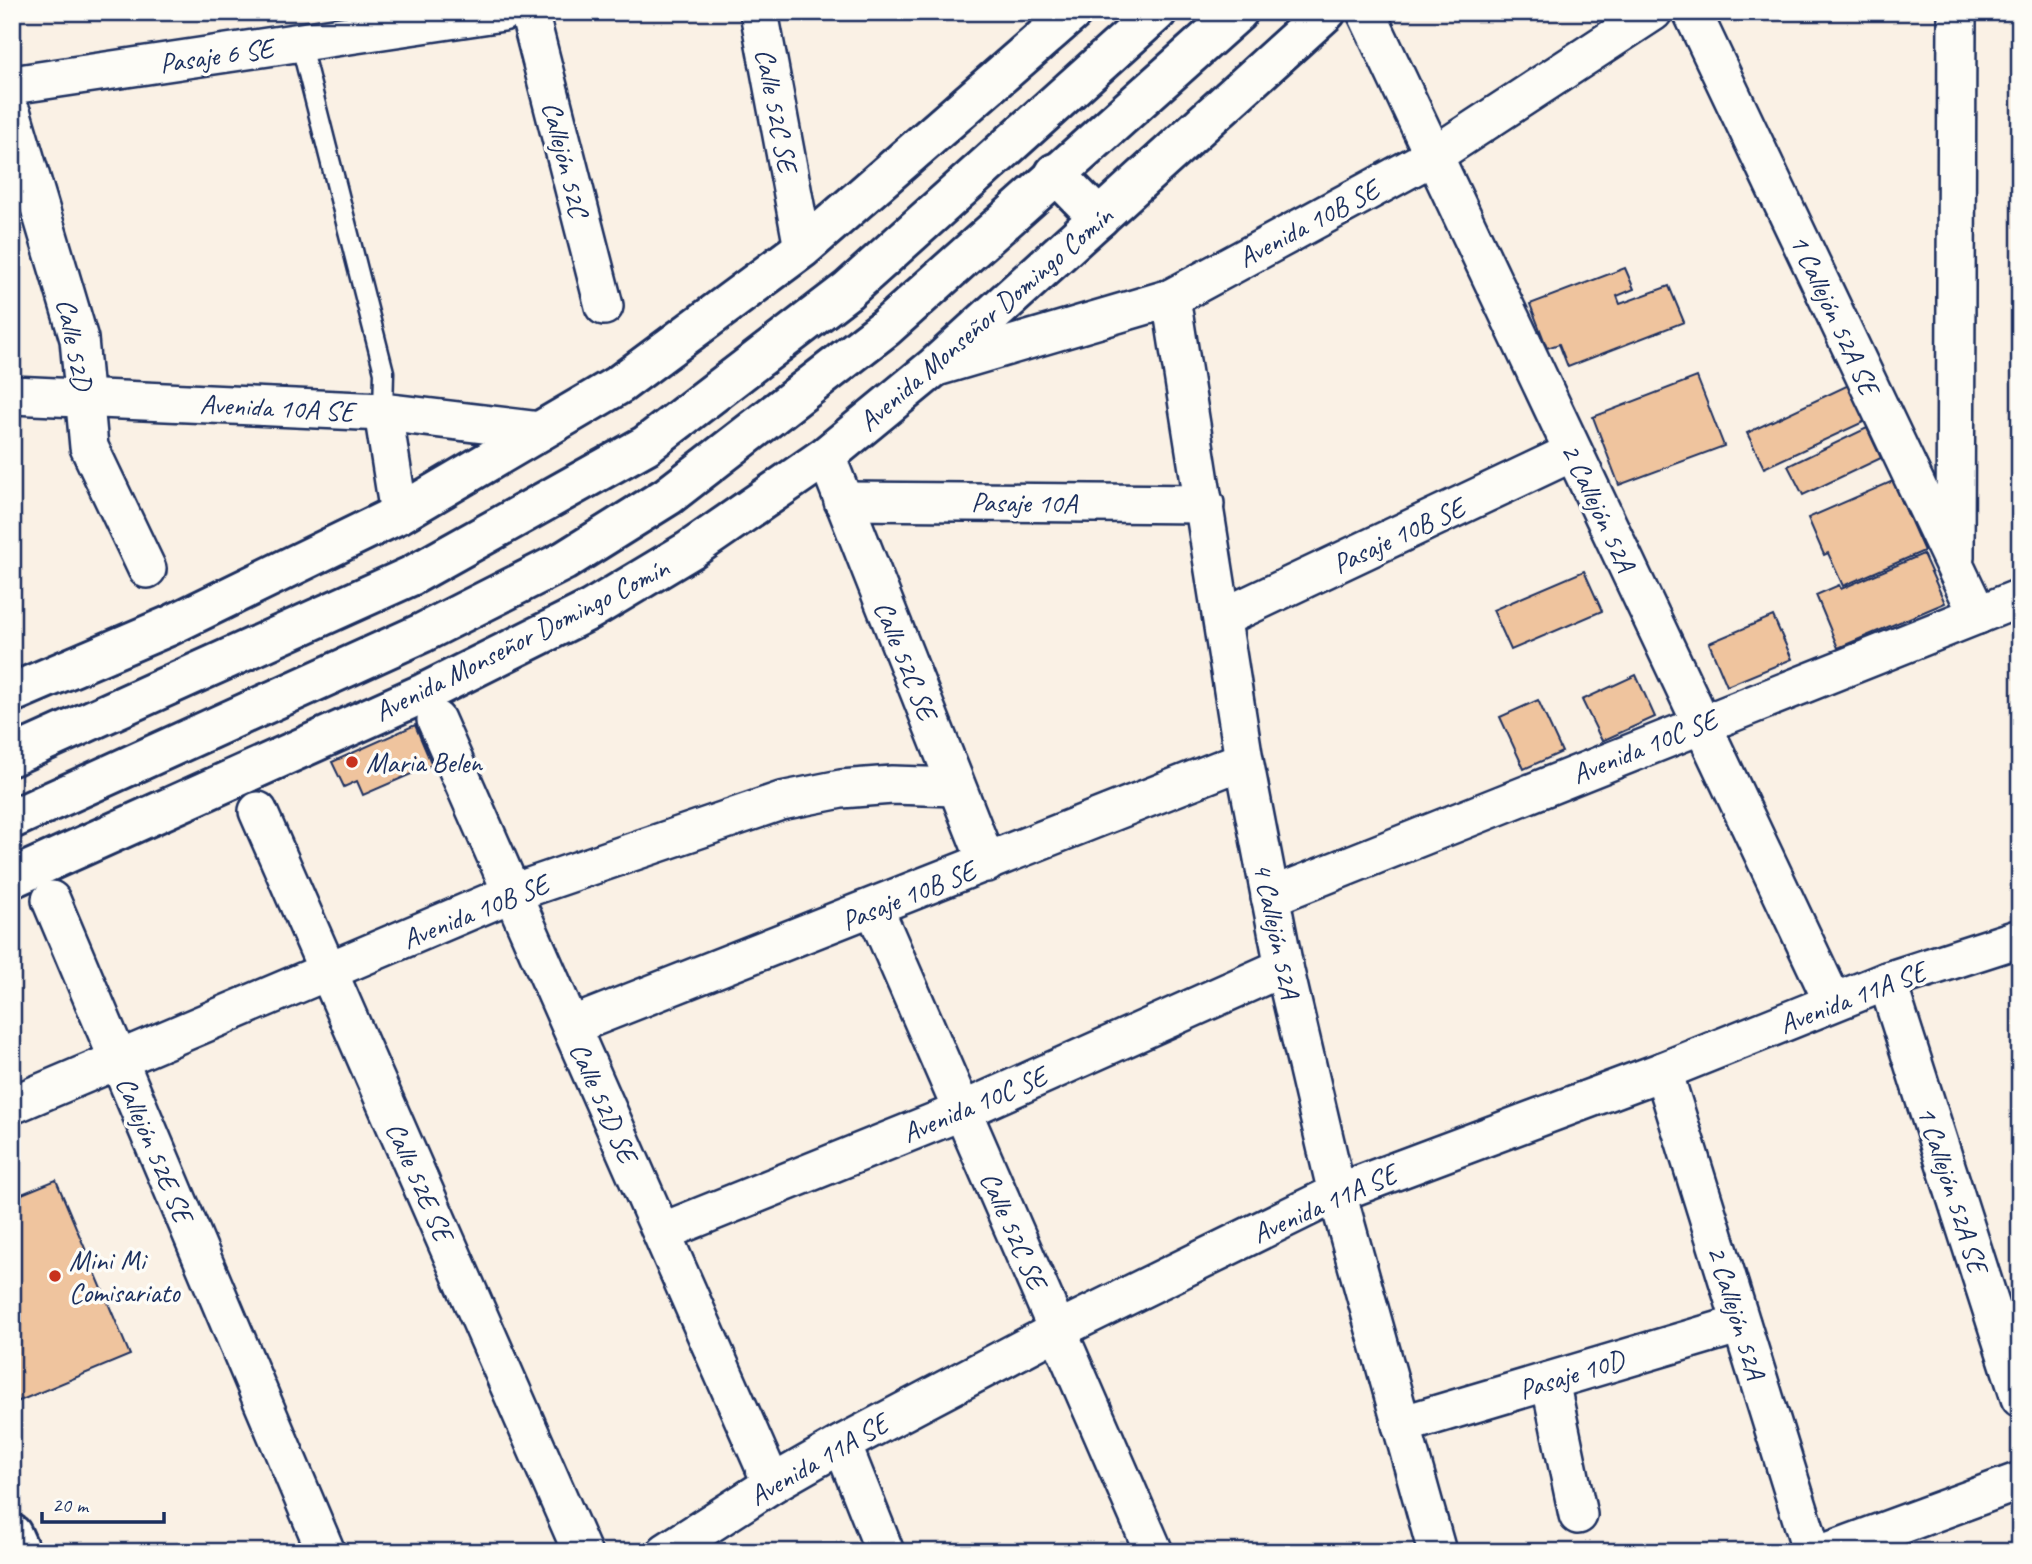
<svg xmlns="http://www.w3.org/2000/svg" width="2032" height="1564" font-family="Caveat,sans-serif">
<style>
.building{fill:#efc49e;stroke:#1b2f5e;stroke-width:2}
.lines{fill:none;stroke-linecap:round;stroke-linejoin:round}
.service-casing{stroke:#1b2f5e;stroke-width:23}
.minor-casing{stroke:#1b2f5e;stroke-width:42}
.secondary-casing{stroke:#1b2f5e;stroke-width:44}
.service{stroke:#fdfcf7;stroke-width:18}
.minor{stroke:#fdfcf7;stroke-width:37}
.secondary{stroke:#fdfcf7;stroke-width:38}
.poi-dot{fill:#c8321e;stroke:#fdfcf7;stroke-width:2.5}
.labels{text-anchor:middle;stroke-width:7;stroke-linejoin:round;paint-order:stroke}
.street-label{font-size:28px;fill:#1b2f5e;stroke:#fdfcf7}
.poi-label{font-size:28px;fill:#1b2f5e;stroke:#fdfcf7;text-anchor:start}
</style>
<rect width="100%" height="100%" fill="#faf1e5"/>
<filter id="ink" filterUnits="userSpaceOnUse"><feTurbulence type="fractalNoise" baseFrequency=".0143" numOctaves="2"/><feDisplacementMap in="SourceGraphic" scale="14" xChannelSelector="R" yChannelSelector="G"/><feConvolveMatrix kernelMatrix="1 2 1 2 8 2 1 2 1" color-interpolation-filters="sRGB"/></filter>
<g filter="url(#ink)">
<!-- building -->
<g class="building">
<polygon points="1625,268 1634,289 1617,296 1620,304 1669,286 1684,322 1568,367 1559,344 1547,348 1530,304"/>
<polygon points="1697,377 1724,446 1619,485 1593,417"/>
<polygon points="1855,382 1872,418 1764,468 1747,433"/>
<polygon points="1867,428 1881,458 1803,495 1788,466"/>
<polygon points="1893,481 1924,551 1843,586 1828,553 1824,555 1808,518"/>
<polygon points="1923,554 1945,603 1838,648 1816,595 1839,585 1841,589"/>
<polygon points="1584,571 1602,611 1511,650 1493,610"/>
<polygon points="1773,616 1792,659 1727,686 1709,643"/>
<polygon points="1636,675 1655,717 1602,741 1582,700"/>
<polygon points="1538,700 1562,752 1524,769 1500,717"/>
<polygon points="415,725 432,765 363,795 357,781 344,787 332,762"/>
<polygon points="56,1180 130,1355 12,1404 12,1198"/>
</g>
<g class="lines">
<!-- service casing -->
<g class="service-casing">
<polyline id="service" points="300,42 384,372 383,412"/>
</g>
<!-- minor casing -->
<g class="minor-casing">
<g id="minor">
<polyline points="529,12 604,306"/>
<polyline points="759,12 803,248"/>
<polyline points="1366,12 1833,1002"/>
<polyline points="1692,12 1978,615"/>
<polyline points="12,85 503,12"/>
<polyline points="12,114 79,339 89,447 147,569"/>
<polyline points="1171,298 1244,760 1284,967 1337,1193 1437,1552"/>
<polyline points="933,368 1171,298 1433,156 1653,12"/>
<polyline points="12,395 383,412 541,431"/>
<polyline points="383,412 399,514"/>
<polyline points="826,456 987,863"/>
<polyline points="843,501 1205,504"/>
<polyline points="1955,557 1957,12"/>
<polyline points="1224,617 1573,452"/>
<polyline points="436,720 772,1484"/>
<polyline points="258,811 582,1552"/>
<polyline points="1270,897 2020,598"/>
<polyline points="51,900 326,1552"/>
<polyline points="874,908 1154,1552"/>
<polyline points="1887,981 2020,1398"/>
<polyline points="571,1026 1244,760"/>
<polyline points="1663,1071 1812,1552"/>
<polyline points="12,1105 512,893 781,801 841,789 892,785 956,787"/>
<polyline points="662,1232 962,1111 1284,967"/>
<polyline points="1550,1381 1578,1515"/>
<polyline points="1401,1425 1741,1324"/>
<polyline points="842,1444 885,1552"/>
<polyline points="666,1552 772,1484 842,1444 1058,1330 1337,1193 1663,1071 1887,981 2020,938"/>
<polyline points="1827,1552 2020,1481"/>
</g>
</g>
<!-- secondary casing -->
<g class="secondary-casing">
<g id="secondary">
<polyline points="1055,173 1099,218"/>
<polyline points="12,693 169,626 399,514 620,384 803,248 1073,12"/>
<polyline points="12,756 411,576 646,445 848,290 1157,12"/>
<polyline points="12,819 422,633 564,561 668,496 885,328 1238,12"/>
<polyline points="12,878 424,693 590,610 690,550 826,456 933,368 1326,12"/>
<polyline points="12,1534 20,1552"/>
</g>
</g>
<!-- service -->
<use href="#service" class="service"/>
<!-- minor -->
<use href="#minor" class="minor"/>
<!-- secondary -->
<use href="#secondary" class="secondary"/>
</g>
</g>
<!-- markers -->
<g class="poi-dot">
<circle cx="352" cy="762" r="7"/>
<circle cx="55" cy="1276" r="7"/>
</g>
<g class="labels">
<!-- street labels -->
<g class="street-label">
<text transform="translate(216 55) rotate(-8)" y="10">Pasaje 6 SE</text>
<text transform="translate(777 110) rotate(79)" y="10">Calle 52C SE</text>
<text transform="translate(566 159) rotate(76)" y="10">Callejón 52C</text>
<text transform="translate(1308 223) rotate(-28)" y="10">Avenida 10B SE</text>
<text transform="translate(1835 314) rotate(65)" y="10">1 Callejón 52A SE</text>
<text transform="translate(985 318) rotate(-41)" y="10">Avenida Monseñor Domingo Comín</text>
<text transform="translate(75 344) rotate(79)" y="10">Calle 52D</text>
<text transform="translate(277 407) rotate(3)" y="10">Avenida 10A SE</text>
<text transform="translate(1024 502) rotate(1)" y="10">Pasaje 10A</text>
<text transform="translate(1599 507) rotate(65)" y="10">2 Callejón 52A</text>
<text transform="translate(1398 535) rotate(-25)" y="10">Pasaje 10B SE</text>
<text transform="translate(521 639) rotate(-27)" y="10">Avenida Monseñor Domingo Comín</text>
<text transform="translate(906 660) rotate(68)" y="10">Calle 52C SE</text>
<text transform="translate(1644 746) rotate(-22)" y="10">Avenida 10C SE</text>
<text transform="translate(908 895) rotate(-22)" y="10">Pasaje 10B SE</text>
<text transform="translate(475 911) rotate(-22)" y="10">Avenida 10B SE</text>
<text transform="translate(1277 930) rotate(78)" y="10">4 Callejón 52A</text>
<text transform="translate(1852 997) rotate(-21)" y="10">Avenida 11A SE</text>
<text transform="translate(604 1102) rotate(66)" y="10">Calle 52D SE</text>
<text transform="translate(974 1104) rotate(-23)" y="10">Avenida 10C SE</text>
<text transform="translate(155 1149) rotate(67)" y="10">Callejón 52E SE</text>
<text transform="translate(420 1181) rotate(66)" y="10">Calle 52E SE</text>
<text transform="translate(1953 1189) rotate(72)" y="10">1 Callejón 52A SE</text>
<text transform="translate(1324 1203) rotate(-24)" y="10">Avenida 11A SE</text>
<text transform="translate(1014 1230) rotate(66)" y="10">Calle 52C SE</text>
<text transform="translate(1737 1312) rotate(73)" y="10">2 Callejón 52A</text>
<text transform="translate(1571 1374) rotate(-17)" y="10">Pasaje 10D</text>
<text transform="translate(818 1459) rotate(-30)" y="10">Avenida 11A SE</text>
</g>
<!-- poi labels -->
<g class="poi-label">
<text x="366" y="772">Maria Belen</text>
<text x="69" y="1270">Mini Mi<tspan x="69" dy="32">Comisariato</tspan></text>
</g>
</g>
<!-- margin -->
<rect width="2032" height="1564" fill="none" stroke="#fdfcf7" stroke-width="42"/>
<rect x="21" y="21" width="1990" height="1522" fill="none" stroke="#1b2f5e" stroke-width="2.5" filter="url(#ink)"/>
<!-- scale -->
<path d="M42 1512v10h122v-10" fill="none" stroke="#1b2f5e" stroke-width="3.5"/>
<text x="52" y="1512" font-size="21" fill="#1b2f5e" stroke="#fdfcf7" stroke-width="5" paint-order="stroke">20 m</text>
</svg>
